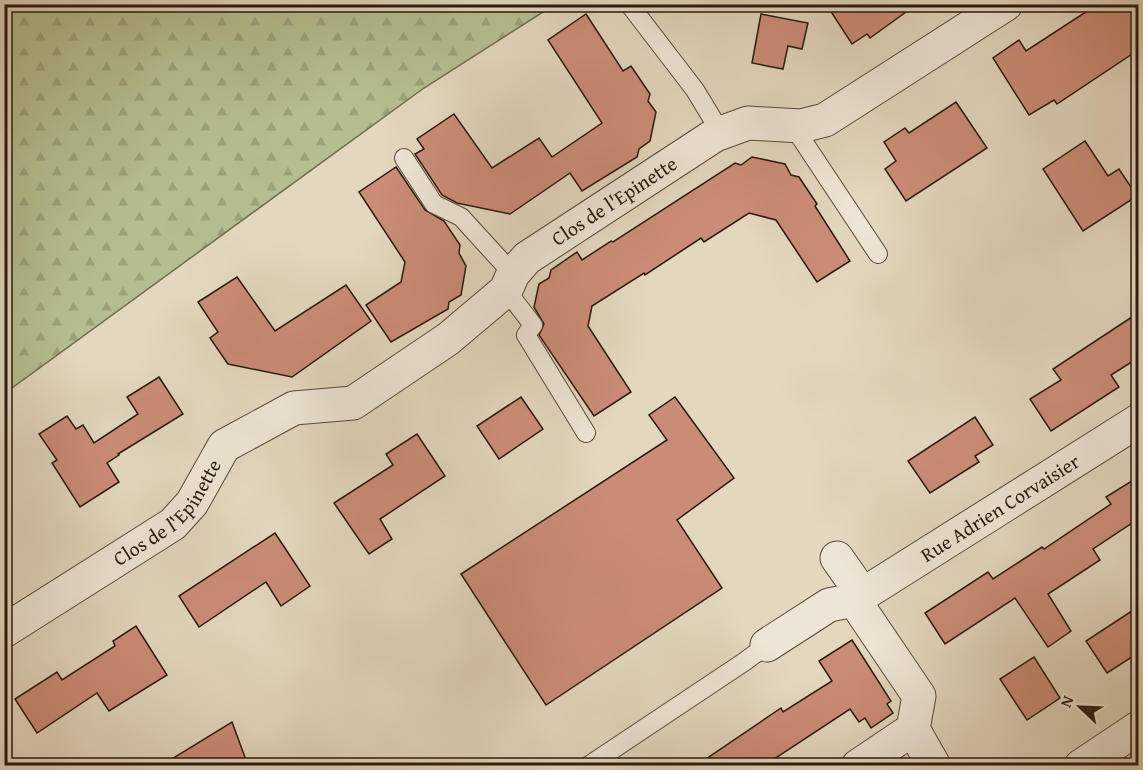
<svg xmlns="http://www.w3.org/2000/svg" width="1143" height="770" font-family="'Gentium Book Plus',serif">
<style>
.forest{fill:url(#forest-firs);stroke:#706c50;stroke-width:1.5}
.building{fill:#cb8c77;stroke:#2a190f;stroke-width:1.5}
.lines{fill:none;stroke-linecap:round;stroke-linejoin:round}
.lane-casing{stroke:#58483b;stroke-width:20}
.street-casing{stroke:#58483b;stroke-width:35}
.lane{stroke:#ede5d5;stroke-width:18}
.street{stroke:#ede5d5;stroke-width:33}
.labels{text-anchor:middle;stroke-width:4.5;stroke-linejoin:round;paint-order:stroke}
.street-label{font-size:20px;fill:#2a190f;stroke:#ede5d5}
</style>
<defs>
<pattern id="forest-firs" width="22" height="20" patternUnits="userSpaceOnUse" patternTransform="scale(1.5)"><rect width="22" height="20" fill="#b5be90"/><path d="M5 1l3.5 6h-7zM16 11l3.5 6h-7z" fill="#9ca37b"/></pattern>
</defs>
<rect width="100%" height="100%" fill="#e3d7be"/>
<filter id="stains"><feTurbulence type="fractalNoise" baseFrequency=".00333" numOctaves="4"/><feColorMatrix values="0 0 0 0 .2 0 0 0 0 .09 0 0 0 0 .02 0 0 0 .5 -.17"/></filter>
<radialGradient id="worn" r=".72"><stop offset=".6" stop-color="#630" stop-opacity="0"/><stop offset="1" stop-color="#630" stop-opacity=".3"/></radialGradient>
<!-- forest -->
<polygon class="forest" points="5,4 554,4 554,5 424,88 5,393"/>
<!-- building -->
<g class="building">
<polygon points="826,4 917,4 870,38 867,34 852,44"/>
<polygon points="1098,4 1138,5 1138,50 1057,104 1054,100 1029,115 993,58 1019,40 1026,51"/>
<polygon points="586,14 623,71 631,66 650,94 648,101 656,112 650,141 639,149 637,157 582,191 570,173 510,214 457,203 442,195 415,154 424,149 417,139 454,114 492,168 539,138 552,157 602,123 548,40"/>
<polygon points="761,14 808,23 802,49 788,46 783,69 752,63"/>
<polygon points="956,102 987,148 906,201 885,169 896,161 884,142 905,128 909,133"/>
<polygon points="1085,141 1108,176 1119,169 1137,196 1083,231 1043,169"/>
<polygon points="752,157 785,164 791,175 799,177 817,204 815,206 850,261 817,282 776,220 749,213 704,242 701,238 645,275 644,273 592,306 588,326 631,392 594,416 539,335 544,324 534,307 539,284 549,278 551,270 577,252 582,260 611,241 613,242 735,163 741,165"/>
<polygon points="396,167 425,210 444,221 460,245 459,253 466,266 461,295 449,302 448,309 391,342 366,305 401,282 405,262 359,192"/>
<polygon points="237,277 275,331 346,285 371,321 292,377 228,364 210,338 218,332 198,302"/>
<polygon points="1138,313 1138,358 1111,375 1119,387 1051,431 1030,399 1061,380 1053,369"/>
<polygon points="159,377 183,414 118,454 119,455 107,463 119,482 80,507 52,463 57,460 39,434 67,416 76,429 83,425 94,443 138,414 127,397"/>
<polygon points="521,397 543,429 499,459 477,426"/>
<polygon points="675,397 734,478 677,520 722,588 546,705 461,574 667,440 649,415"/>
<polygon points="975,417 993,445 975,456 979,462 930,493 908,461"/>
<polygon points="417,434 445,476 380,519 392,539 369,554 334,503 393,465 386,454"/>
<polygon points="1138,477 1138,519 1093,549 1100,560 1048,594 1071,631 1048,647 1015,598 945,644 925,613 988,572 993,579 1042,547 1044,549 1111,504 1106,497"/>
<polygon points="275,533 310,586 281,606 266,582 199,627 179,596"/>
<polygon points="1138,607 1138,653 1107,673 1086,641"/>
<polygon points="136,626 167,675 109,711 97,693 37,733 15,699 57,672 62,680 115,646 113,641"/>
<polygon points="852,640 891,701 887,704 893,713 871,728 865,718 859,722 850,709 765,765 697,765 781,708 783,712 832,681 819,661"/>
<polygon points="1034,657 1060,698 1027,720 1000,679"/>
<polygon points="232,722 246,760 232,765 162,765"/>
</g>
<g class="lines">
<!-- lane casing -->
<g class="lane-casing">
<g id="lane">
<polyline points="629,4 695,90 721,133"/>
<polyline points="793,126 878,254"/>
<polyline points="404,158 434,204 461,217 513,274"/>
<polyline points="506,290 533,325 526,335 586,433"/>
<polyline points="588,766 744,662 767,645"/>
</g>
</g>
<!-- street casing -->
<g class="street-casing">
<g id="street">
<polyline points="837,558 863,595"/>
<path id="s1" d="M4,631L173,524L192,503L224,446L294,408L353,403L448,339L506,290L513,274L527,258L715,135L748,123L801,126L825,120L1006,4"/>
<polyline points="767,645 829,605 854,600"/>
<path id="s2" d="M913,729L919,696L854,600L1138,421"/>
<polyline points="913,729 934,766"/>
<polyline points="858,766 913,729"/>
<polyline points="1081,766 1138,728"/>
</g>
</g>
<!-- lane -->
<use href="#lane" class="lane"/>
<!-- street -->
<use href="#street" class="street"/>
</g>
<g class="labels">
<!-- street labels -->
<g class="street-label">
<text dy="7" stroke="none"><textPath href="#s1" startOffset="766">Clos de l'Epinette</textPath></text>
<text dy="7" stroke="none"><textPath href="#s2" startOffset="322">Rue Adrien Corvaisier</textPath></text>
<text dy="7" stroke="none"><textPath href="#s1" startOffset="204">Clos de l'Epinette</textPath></text>
</g>
</g>
<!-- margin -->
<rect width="1143" height="770" fill="none" stroke="#e3d7be" stroke-width="24"/>
<rect x="6" y="6" width="1131" height="758" fill="none" stroke="#2a190f" stroke-width="3"/>
<rect x="12" y="12" width="1119" height="746" fill="none" stroke="#2a190f" stroke-width="1.5"/>
<!-- north arrow -->
<g transform="translate(1080 707) rotate(293)" stroke="#ede5d5" stroke-width="4.5" paint-order="stroke">
<path d="M0-4.5L10 22L0 15L-10 22Z" fill="#2a190f"/>
<text y="-9" font-size="16" font-weight="bold" text-anchor="middle" fill="#2a190f">N</text>
</g>
<rect width="100%" height="100%" filter="url(#stains)"/>
<rect width="100%" height="100%" fill="url(#worn)"/>
</svg>
